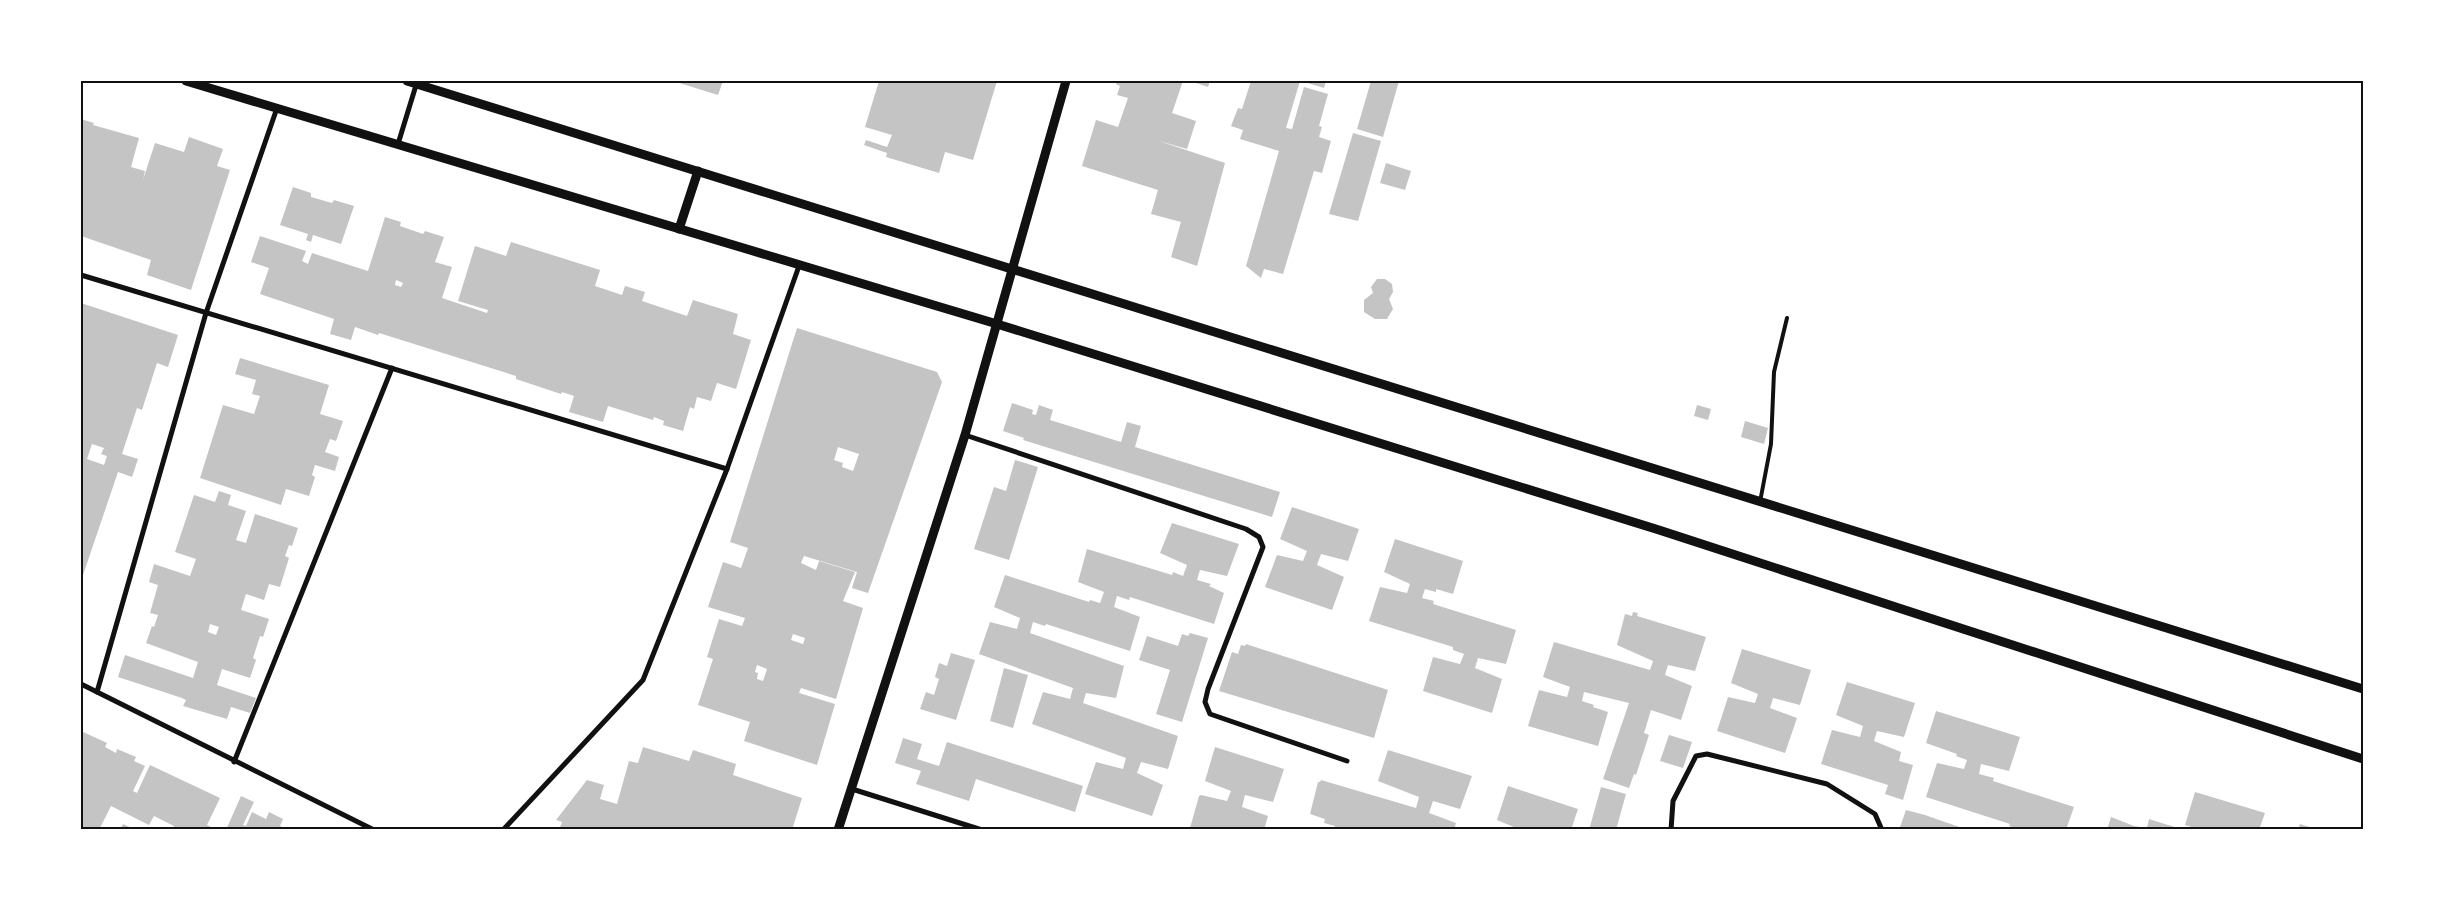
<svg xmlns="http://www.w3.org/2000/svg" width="2444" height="911" font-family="'Roboto Condensed',sans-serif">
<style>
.building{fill:#c4c4c4;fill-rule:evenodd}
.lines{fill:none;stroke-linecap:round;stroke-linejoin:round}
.service{stroke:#111;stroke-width:4}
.minor{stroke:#111;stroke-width:5}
.tertiary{stroke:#111;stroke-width:9}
.neatline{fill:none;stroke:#111;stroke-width:2}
</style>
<rect width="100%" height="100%" fill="#fff"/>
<!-- building -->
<g class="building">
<polygon points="673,81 723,81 718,95"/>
<polygon points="879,81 997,81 973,160 945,152 939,173 886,157 887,153 864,145 866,140 887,147 892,135 865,127"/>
<polygon points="1117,81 1183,81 1172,113 1196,121 1187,149 1159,141 1225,163 1197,266 1171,257 1181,222 1151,214 1158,190 1082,166 1096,120 1118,127 1128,98 1117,95 1120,86 1116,84"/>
<polygon points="1190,81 1210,81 1208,87"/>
<polygon points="1251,81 1300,81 1286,128 1292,129 1304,87 1328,94 1319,126 1322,127 1319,137 1331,141 1322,173 1314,171 1283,274 1264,269 1261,278 1246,266 1279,151 1240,139 1243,130 1231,126 1238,108 1242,109"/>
<polygon points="1301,81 1326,81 1324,88"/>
<polygon points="1371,81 1399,81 1383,137 1357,129"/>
<polygon points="81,119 94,123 93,125 139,138 131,167 145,171 143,180 155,143 184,152 189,137 223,149 217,166 230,170 191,290 147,275 151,260 81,236"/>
<polygon points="1353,133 1381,141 1358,221 1329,214"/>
<polygon points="1386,163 1411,171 1405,190 1380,183"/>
<polygon points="293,187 311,193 311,197 332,203 334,200 354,206 341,244 313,235 311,242 306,240 308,234 280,225"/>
<path d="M385,217L401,222L400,226L423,234L425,231L444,237L435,262L452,267L442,298L487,313L488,310L458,301L475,246L506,256L511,242L600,270L595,286L622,295L625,286L645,292L642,301L687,316L693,300L738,314L733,334L751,340L736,389L717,383L711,401L697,397L694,409L690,407L683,431L663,425L664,421L654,417L653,420L608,406L603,422L569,412L574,396L562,392L561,394L516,379V376L379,333L378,335L355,327L351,340L330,334L334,319L260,294L269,268L251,262L260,236L306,251L302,261L308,264L312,253L368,271ZM396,280L403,283L401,287L395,285Z"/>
<polygon points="1377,279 1385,279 1392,284 1393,292 1389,299 1393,309 1387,319 1375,319 1364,312 1364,300 1373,293 1371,287"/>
<path d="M81,303L178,335L168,367L157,363L142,410L137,408L122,454L138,459L132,477L118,472L82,578ZM92,444L104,448L101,454L107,456L104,465L87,459Z"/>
<path d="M797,328L937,372L942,382L868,593L852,588L857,572L804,556L801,563L816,570L819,561L855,572L843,601L863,608L836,699L801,688L799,693L835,704L817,765L744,741L750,722L698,705L713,659L707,657L719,619L742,626L745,618L708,607L723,562L741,568L748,548L730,542ZM838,447L859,454L853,471L842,467L843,463L834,460ZM793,634L805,638L803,644L791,640ZM757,665L767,669L763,681L757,679L758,673L755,672Z"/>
<polygon points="240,358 329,385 320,414 343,421 336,441 330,439 325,452 339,457 335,471 315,465 312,475 315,477 309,496 286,489 281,505 200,478 223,405 254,414 260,396 252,394 256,380 235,374"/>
<polygon points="1012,403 1033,410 1032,414 1036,415 1039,405 1053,410 1050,420 1121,442 1127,422 1141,426 1135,447 1280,492 1272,517 1023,440 1024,438 1003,431"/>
<polygon points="1697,405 1711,409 1708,420 1694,416"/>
<polygon points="1745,421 1768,428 1764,444 1741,437"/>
<polygon points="1015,460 1038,467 1009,560 974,549 994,487 1006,491"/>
<path d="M219,491L231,495L228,505L246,511L236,540L246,543L255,514L298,528L292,546L289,545L285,556L289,558L280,587L269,584L264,600L246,594L241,610L269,619L263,637L260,636L253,658L256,660L250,678L222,669L217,685L256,698L250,713L231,707L227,719L183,706L186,700L182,698L118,677L125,655L193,678L198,662L146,643L152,626L154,627L158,615L150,613L158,585L149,582L154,564L190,576L196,559L175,552L194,495L215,502ZM210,624L219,627L216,635L208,632Z"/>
<polygon points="1292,507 1359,529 1348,561 1321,554 1317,565 1344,577 1332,610 1265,587 1277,555 1303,561 1307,551 1280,539"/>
<polygon points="1172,523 1239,544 1227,576 1200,570 1197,580 1211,584 1209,586 1224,593 1214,624 1130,597 1129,600 1117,596 1114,607 1140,617 1130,651 1046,624 1045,626 1033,622 1030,633 1124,666 1116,698 1086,693 1083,703 1178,736 1168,769 1141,762 1137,773 1163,785 1152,816 1085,794 1096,762 1123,769 1126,758 1032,724 1043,692 1070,699 1073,688 979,654 990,622 1017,629 1020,618 994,607 1005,575 1089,602 1090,600 1100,603 1104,592 1078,582 1087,549 1172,575 1173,572 1183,576 1187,565 1160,553"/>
<polygon points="1395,539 1463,561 1453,594 1436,589 1436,592 1425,589 1422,598 1434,601 1433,604 1516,630 1506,664 1478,658 1475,668 1502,679 1492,713 1423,691 1433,657 1460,664 1464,654 1453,650 1453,647 1369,621 1380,587 1407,593 1410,584 1384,572"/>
<polygon points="1633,612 1638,613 1637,616 1706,637 1695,671 1668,665 1665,675 1692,686 1681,720 1651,710 1644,733 1649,735 1636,775 1634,774 1629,788 1603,779 1629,703 1584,692 1582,701 1594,705 1593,707 1608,712 1598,746 1528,726 1539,690 1567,697 1570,687 1543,677 1554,642 1650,670 1653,661 1617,645 1625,614 1632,616"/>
<polygon points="1190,633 1208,638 1182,722 1156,714 1170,670 1139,660 1147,636 1178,646 1182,634 1188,636"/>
<polygon points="1246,644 1388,690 1374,738 1219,691 1232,652 1238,654 1241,645 1245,646"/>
<polygon points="1742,649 1811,670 1800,705 1773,698 1770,708 1797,718 1785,753 1717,731 1728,697 1755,703 1758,694 1731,683"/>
<polygon points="951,653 975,660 956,720 920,709 926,692 934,695 939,679 935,677 939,663 947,666"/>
<polygon points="1004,668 1028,675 1013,728 990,721"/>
<polygon points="1847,682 1915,703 1904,737 1877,731 1874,741 1901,752 1899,761 1913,765 1903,800 1885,794 1888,785 1821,764 1832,730 1860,737 1863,726 1836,715"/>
<polygon points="1936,711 2020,737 2009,771 1981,764 1979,774 1994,778 1993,781 2074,807 2066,830 2021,830 2009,826 2010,824 1926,797 1937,763 1964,769 1967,760 1956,756 1957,754 1926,743"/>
<polygon points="81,731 107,743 105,747 116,753 117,749 136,757 134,761 145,766 133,791 137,793 150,765 220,798 207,825 217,830 172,830 174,826 154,816 149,825 111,806 99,830 81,830"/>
<polygon points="1669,735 1692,742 1683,768 1660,761"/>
<polygon points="903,738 922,744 917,759 939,766 947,742 1083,786 1075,812 976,779 969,801 916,784 921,771 895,763"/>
<polygon points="643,747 689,761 693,750 736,764 733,775 802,798 792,830 559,830 562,822 556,820 587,780 604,785 600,799 617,804 629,761 638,763"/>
<polygon points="1215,747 1284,769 1273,802 1245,795 1242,807 1268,816 1264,830 1190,828 1199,796 1201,795 1227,801 1231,791 1205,781"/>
<polygon points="1388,750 1472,776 1460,809 1433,801 1429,813 1456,823 1454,830 1355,830 1349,828 1348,830 1334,830 1335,826 1324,823 1325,819 1310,814 1318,782 1320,782 1321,780 1416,808 1419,797 1378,781"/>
<polygon points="1508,786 1578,809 1571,830 1521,830 1497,820"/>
<polygon points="1601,787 1626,794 1616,830 1589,830"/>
<polygon points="2195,792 2265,813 2259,830 2201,830 2185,825"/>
<polygon points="241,796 254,802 243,825 246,826 252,812 266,819 269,812 283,819 280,826 289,830 226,830"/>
<polygon points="1906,810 1925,815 1968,830 1899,830"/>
<polygon points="2111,817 2134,826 2147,828 2149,819 2184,830 2107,830"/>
<polygon points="123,824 136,830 120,830"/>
<polygon points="2300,824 2316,829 2316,830 2298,830"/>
</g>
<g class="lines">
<!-- service -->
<polyline class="service" points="1760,502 1771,444 1774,372 1787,318"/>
<!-- minor -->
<g class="minor">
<polyline points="398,144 417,82"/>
<polyline points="81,275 727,469"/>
<polyline points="965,435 1246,529 1259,537 1263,547 1208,689 1205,702 1210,714 1347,761"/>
<polyline points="81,684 374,830"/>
<polyline points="97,692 206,313 277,108"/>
<polyline points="234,762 392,368"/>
<polyline points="852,789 982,830"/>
<polyline points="503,830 643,680 727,469 799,266"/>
<polyline points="1671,830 1673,801 1696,756 1707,754 1827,784 1875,814 1882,830"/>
</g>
<!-- tertiary -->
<g class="tertiary">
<polyline points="186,81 997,324 1659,530 2363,759"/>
<polyline points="407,81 2363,689"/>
<polyline points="679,229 698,171"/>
<polyline points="838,830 965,435 1066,81"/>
</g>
</g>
<!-- border -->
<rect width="2444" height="911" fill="none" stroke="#ffffff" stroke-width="165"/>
<rect x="82" y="82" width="2280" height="746" class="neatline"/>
</svg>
